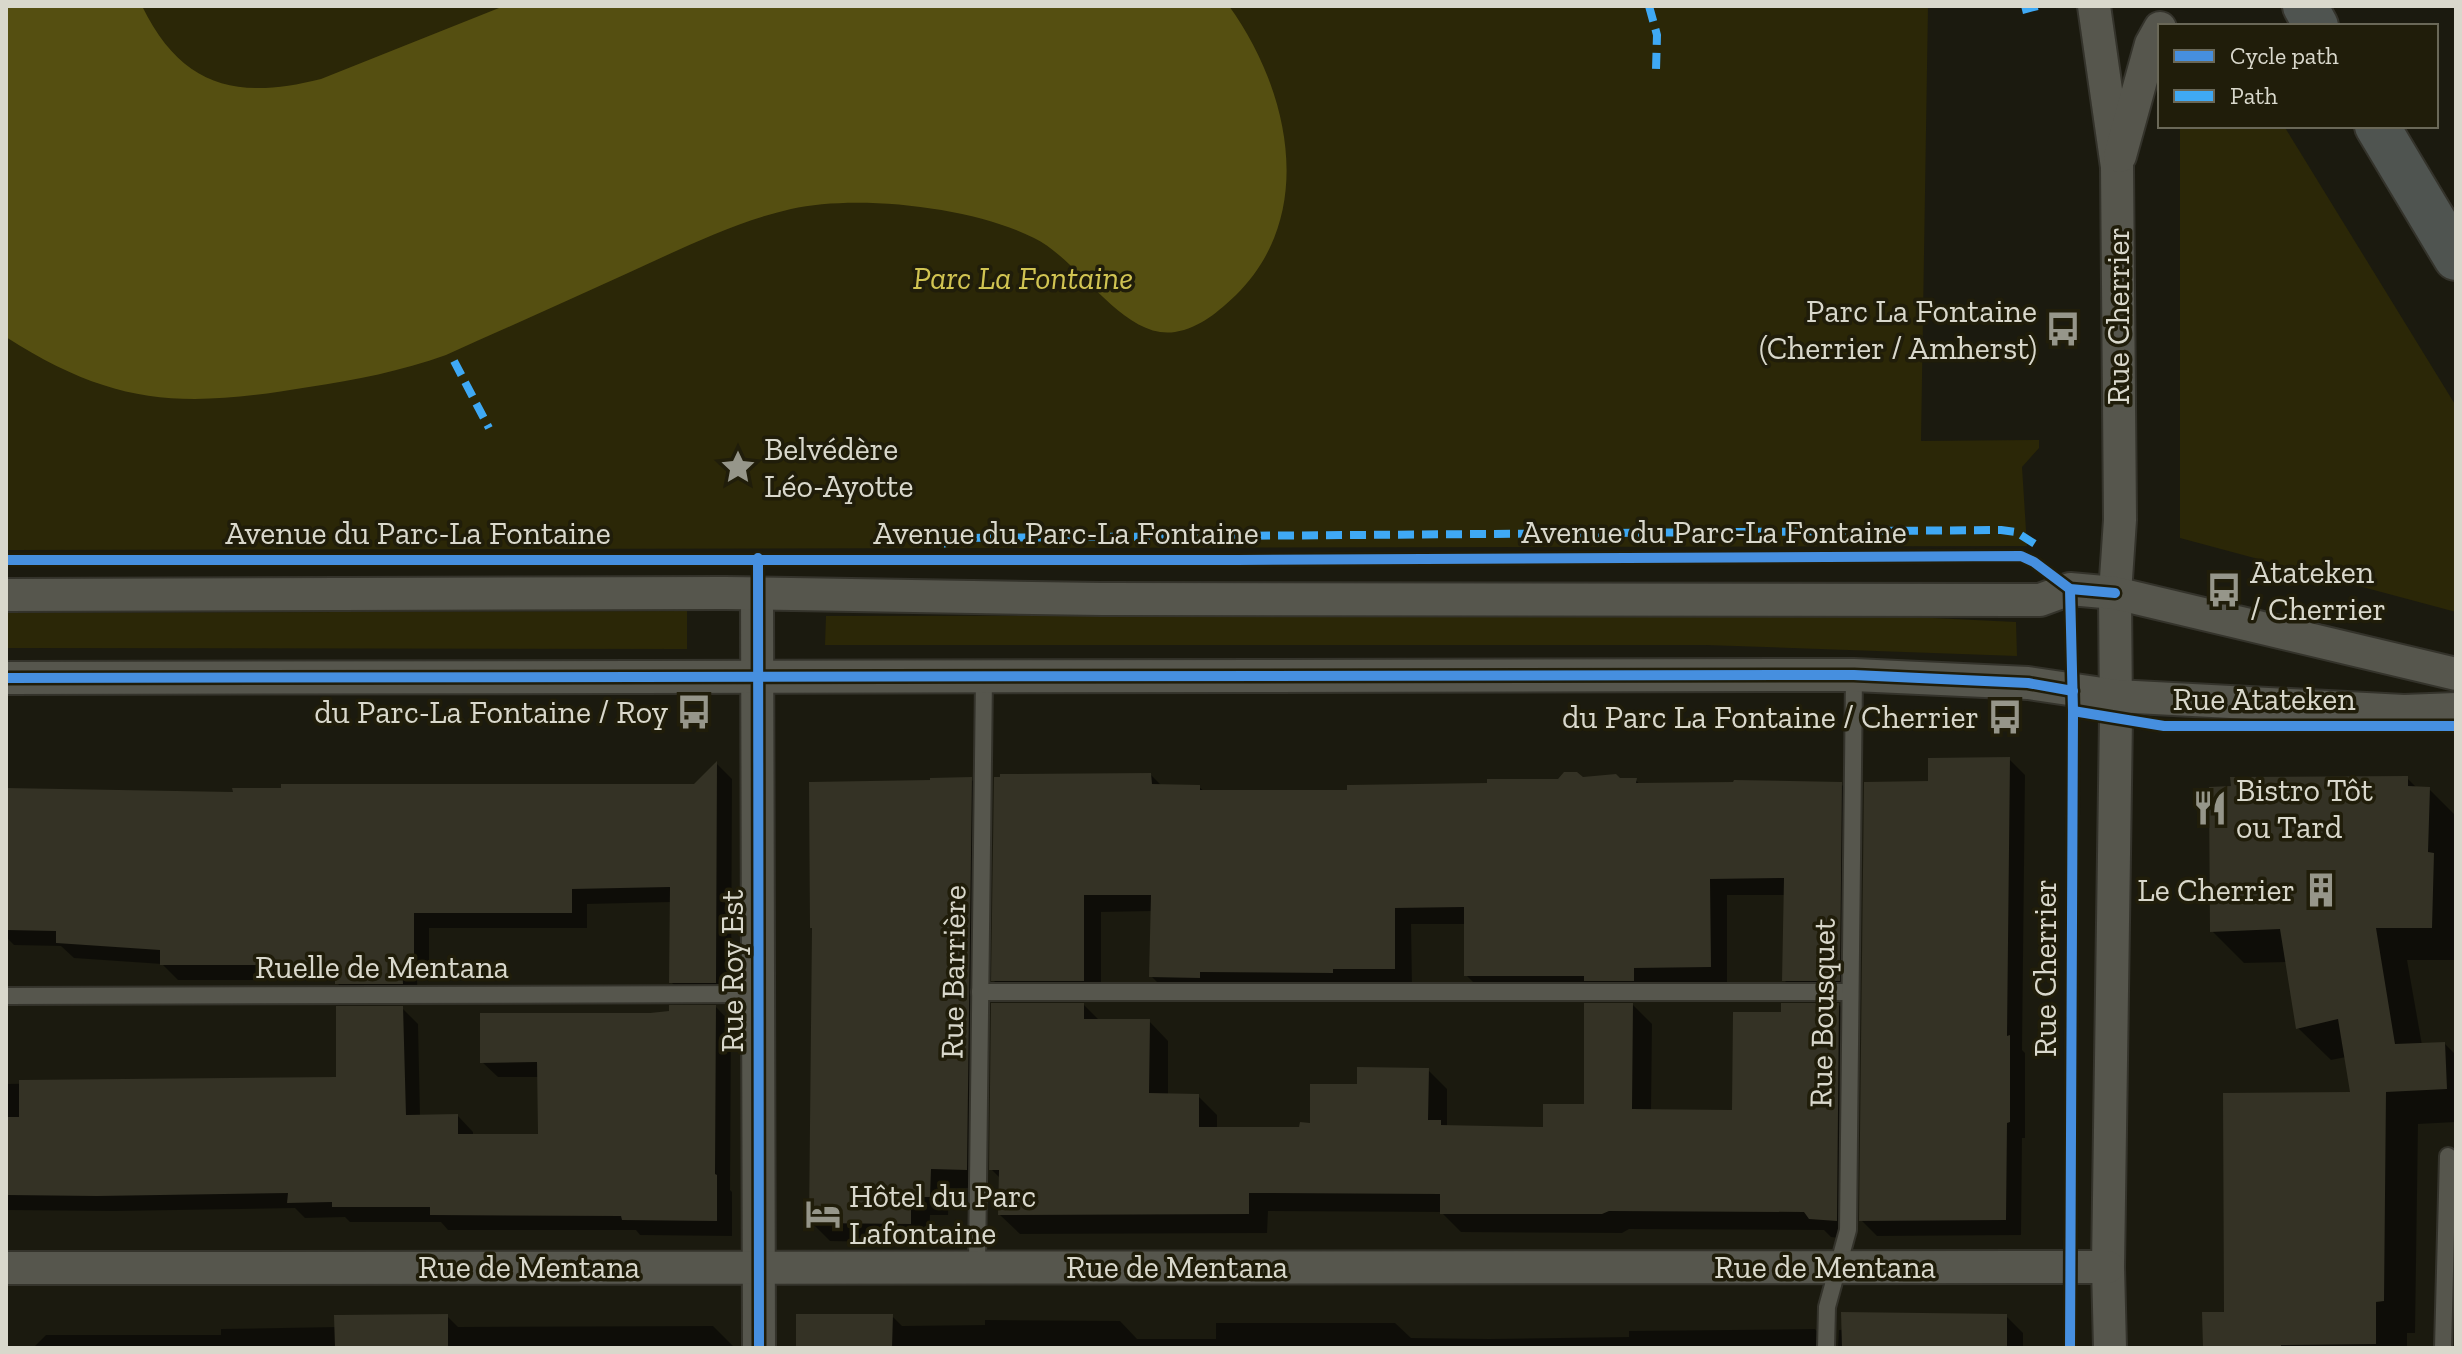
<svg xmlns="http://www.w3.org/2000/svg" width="2462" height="1354" font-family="'Zilla Slab',serif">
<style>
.green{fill:#2b2707}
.water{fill:#554f11}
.shadow{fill:#0007}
.building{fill:#343225}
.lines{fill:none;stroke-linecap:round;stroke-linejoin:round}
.lane-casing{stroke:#34332b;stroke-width:20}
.street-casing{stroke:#34332b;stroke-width:36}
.primary-casing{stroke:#34332b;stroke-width:48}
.lane{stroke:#56564d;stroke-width:16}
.street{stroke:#56564d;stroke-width:32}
.primary{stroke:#4f5450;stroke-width:44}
.quiet{stroke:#3fa9f5;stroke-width:8;stroke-dasharray:16 8;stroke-linecap:butt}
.cycleway-casing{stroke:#201d0a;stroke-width:15}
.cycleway{stroke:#468fdf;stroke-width:10}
.labels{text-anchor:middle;stroke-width:7;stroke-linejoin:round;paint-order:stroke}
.park-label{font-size:32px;font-style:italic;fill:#d1c452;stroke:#201d0a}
.poi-label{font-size:32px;fill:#d9d8cc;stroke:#201d0a;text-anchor:end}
.street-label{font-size:32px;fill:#d9d8cc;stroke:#201d0a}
</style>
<rect width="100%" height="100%" fill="#1b1a0f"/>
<!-- green -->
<g class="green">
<polygon points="6,6 1928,6 1921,441 2039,440 2039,448 2022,467 2027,546 6,550"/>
<polygon points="2180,126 2284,126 2456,406 2456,612 2180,538"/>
<polygon points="687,611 687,649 6,648 6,613"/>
<polygon points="1871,615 2016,622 2017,656 1706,645 825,645 826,616"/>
</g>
<!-- water -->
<path class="water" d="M6,6H142C182,88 238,100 321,79L504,6H1229C1289,89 1318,214 1236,295C1219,311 1200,328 1175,332C1123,340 1081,261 1034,238C973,207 858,194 791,209C734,222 681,249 628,273C567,301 506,328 446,355C401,371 356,380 309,387C184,408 115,407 6,337Z"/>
<!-- shadow -->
<g class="shadow">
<polygon points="2009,759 2025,775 2022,1050 2025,1053 2025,1138 2022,1138 2021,1235 1877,1236 1861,1220"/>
<polygon points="717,764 732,779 731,998 687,998 671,982 671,902 587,904 587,928 429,928 429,980 417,980 418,999 353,999 337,983 337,980 178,980 162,964 74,958 61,946 14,945 6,937 6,789 235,794 695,786"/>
<polygon points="1151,775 1162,786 1199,787 1205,792 1349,792 1583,779 1636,780 1640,785 1841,784 1858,801 1856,997 1801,997 1784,980 1785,895 1727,895 1727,983 1650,984 1483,992 1466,975 1466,924 1411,924 1412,986 1168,993 1151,976 1152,911 1101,912 1101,997 1011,997 993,980"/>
<polygon points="2407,778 2417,788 2429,789 2456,816 2456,960 2407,960 2422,1045 2445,1044 2456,1055 2456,1122 2418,1124 2415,1333 2407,1333 2407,1348 2204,1348 2353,1094 2346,1057 2331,1060 2298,1028 2287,962 2244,963 2212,931"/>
<polygon points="971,779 990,799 986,1188 949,1188 948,1215 930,1215 929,1243 830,1241 811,1222"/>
<polygon points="1084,1005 1100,1021 1149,1021 1168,1041 1168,1095 1198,1096 1217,1115 1217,1129 1301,1129 1312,1125 1359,1086 1428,1070 1447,1089 1447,1127 1545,1129 1586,1106 1633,1005 1652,1024 1651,1111 1734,1112 1783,1014 1839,1005 1858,1024 1856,1240 1831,1237 1824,1230 1629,1229 1622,1233 1461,1232 1441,1212 1268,1211 1267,1233 1020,1234 1000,1215 1001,1179 991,1169"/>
<polygon points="716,1007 731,1023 730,1190 732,1192 732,1236 640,1235 636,1230 448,1230 441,1222 350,1222 345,1217 305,1218 295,1208 114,1211 6,1210 6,1084 338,1079 402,1008 418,1024 420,1116 458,1116 473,1132 473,1136 540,1136 539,1077 498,1077 482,1062 651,1015"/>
<polygon points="447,1316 458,1327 713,1326 735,1348 33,1348 46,1335 221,1335 221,1329 337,1327"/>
<polygon points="892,1316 902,1326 985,1325 985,1320 1120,1321 1137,1339 1216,1339 1216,1323 1395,1323 1411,1338 1489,1339 1629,1337 1629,1331 1815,1329 1831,1348 798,1348"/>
<polygon points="2006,1316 2023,1333 2023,1348 1838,1348 1839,1330"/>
</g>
<!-- building -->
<g class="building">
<polygon points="2010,757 2007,1036 2010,1035 2010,1122 2007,1123 2006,1220 1859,1221 1864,782 1928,781 1928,758"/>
<polygon points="717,761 716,983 669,983 670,887 572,889 572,913 414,913 414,965 402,965 403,984 335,984 335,965 160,965 160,950 56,943 56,931 6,930 6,788 233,792 232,788 281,788 281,784 694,784"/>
<polygon points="1564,772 1577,772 1583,777 1616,774 1620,778 1637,778 1636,783 1733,782 1734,780 1842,782 1840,981 1782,981 1784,878 1710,879 1711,967 1634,968 1634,981 1584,981 1584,976 1464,976 1464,907 1395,908 1395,969 1333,969 1333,973 1200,972 1200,978 1149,977 1151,895 1084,895 1084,981 991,981 994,777 1000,777 1000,774 1151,773 1152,784 1200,785 1200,790 1347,790 1347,785 1487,783 1487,779 1558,779"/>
<polygon points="2408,776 2408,786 2430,787 2428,852 2434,853 2432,928 2376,928 2395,1044 2445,1042 2447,1089 2386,1092 2384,1301 2376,1302 2376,1344 2281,1345 2281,1348 2203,1348 2202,1312 2224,1312 2223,1093 2350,1092 2338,1019 2296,1029 2280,929 2210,932 2209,787 2231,786 2230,777"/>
<polygon points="972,777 967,1170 931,1169 930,1197 911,1197 911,1224 809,1223 812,928 810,928 809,782 930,780 930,778"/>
<polygon points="991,1003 1084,1003 1084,1019 1150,1019 1149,1093 1199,1094 1199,1127 1299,1127 1300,1122 1310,1123 1310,1084 1357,1084 1357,1067 1429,1068 1428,1120 1441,1120 1441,1125 1543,1127 1543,1104 1584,1104 1584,1003 1633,1003 1632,1109 1732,1110 1733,1012 1781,1012 1781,1003 1839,1003 1837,1221 1809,1219 1804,1212 1609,1211 1602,1214 1440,1214 1440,1194 1249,1193 1249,1214 998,1215 999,1170 989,1170"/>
<polygon points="669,1005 716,1005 715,1174 717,1175 717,1221 622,1220 621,1216 430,1215 430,1207 332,1207 332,1202 287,1203 288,1193 97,1196 6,1195 6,1117 19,1117 19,1080 336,1077 336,1006 403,1006 406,1115 458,1114 458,1134 538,1134 537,1062 480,1063 480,1013 650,1013 669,1011"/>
<polygon points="1841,1312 2007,1314 2007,1348 1842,1348"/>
<polygon points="448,1314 448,1348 335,1348 334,1315"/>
<polygon points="796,1314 893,1314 892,1348 796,1348"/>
</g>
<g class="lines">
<!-- lane casing -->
<g class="lane-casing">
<g id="lane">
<polyline points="980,992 1850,992"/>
<polyline points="6,996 758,994"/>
<polyline points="977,1267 984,677"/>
<polyline points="1826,1348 1827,1307 1848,1230 1854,675"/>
<polyline points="2443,1348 2448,1156"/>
</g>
</g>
<!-- street casing -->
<g class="street-casing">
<g id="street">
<polyline points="2094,6 2117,167 2120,520 2115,593 2116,717 2108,1267 2110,1348"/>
<polyline points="2120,156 2151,44 2160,28"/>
<polyline points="757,593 759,1348"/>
<polyline points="6,595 725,593 1101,599 2040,600 2070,589 2115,593 2456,674"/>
<polyline points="6,678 1854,675 2028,683 2116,696 2404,711 2456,709"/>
<polyline points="6,1268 2108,1267"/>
</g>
</g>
<!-- primary casing -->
<g class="primary-casing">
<g id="primary">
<polyline points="2305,6 2316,26"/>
<polyline points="2377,126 2456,258"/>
</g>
</g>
<!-- lane -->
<use href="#lane" class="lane"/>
<!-- street -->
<use href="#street" class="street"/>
<!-- primary -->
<use href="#primary" class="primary"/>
<!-- quiet -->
<g class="quiet">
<polyline points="1649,6 1657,35 1656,70"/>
<polyline points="2022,10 2038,6"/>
<polyline points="454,361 489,428"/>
<polyline points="943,544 961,538 2001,530 2016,532 2038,546"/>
</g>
<!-- cycleway casing -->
<g class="cycleway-casing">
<g id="cycleway">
<polyline points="758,558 759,1348"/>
<polyline points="6,560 1236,560 2021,556 2034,562 2070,589 2115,593"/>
<polyline points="6,678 1854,675 2028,683 2073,691"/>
<polyline points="2073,711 2164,726 2456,726"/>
<polyline points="2070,1348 2073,711 2070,589"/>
</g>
</g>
<!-- cycleway -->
<use href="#cycleway" class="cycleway"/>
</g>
<!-- icons -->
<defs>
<g id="bus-bare" transform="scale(2.76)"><path d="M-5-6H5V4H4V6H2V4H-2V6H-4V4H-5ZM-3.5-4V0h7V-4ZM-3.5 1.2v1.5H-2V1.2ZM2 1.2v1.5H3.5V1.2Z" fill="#96968a" stroke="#201d0a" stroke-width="2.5" paint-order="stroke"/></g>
<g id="sight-bare" transform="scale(2.76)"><path d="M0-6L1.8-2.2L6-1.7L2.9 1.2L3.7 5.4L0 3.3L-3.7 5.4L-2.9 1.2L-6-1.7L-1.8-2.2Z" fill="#96968a" stroke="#201d0a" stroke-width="2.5" paint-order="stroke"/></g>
<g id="restaurant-bare" transform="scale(2.76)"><path d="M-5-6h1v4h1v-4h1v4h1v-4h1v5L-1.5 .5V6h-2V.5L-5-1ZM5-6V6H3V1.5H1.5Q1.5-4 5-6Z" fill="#96968a" stroke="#201d0a" stroke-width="2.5" paint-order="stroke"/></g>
<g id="building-bare" transform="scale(2.76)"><path d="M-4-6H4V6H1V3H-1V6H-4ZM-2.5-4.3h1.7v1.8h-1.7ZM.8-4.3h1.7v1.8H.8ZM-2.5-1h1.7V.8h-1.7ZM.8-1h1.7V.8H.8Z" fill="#96968a" stroke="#201d0a" stroke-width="2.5" paint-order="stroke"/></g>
<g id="hotel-bare" transform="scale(2.76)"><path d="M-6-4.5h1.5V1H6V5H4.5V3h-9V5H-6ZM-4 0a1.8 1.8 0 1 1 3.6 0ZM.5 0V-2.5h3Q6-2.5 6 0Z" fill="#96968a" stroke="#201d0a" stroke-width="2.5" paint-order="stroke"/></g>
</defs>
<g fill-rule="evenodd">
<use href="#bus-bare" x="2063" y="329"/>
<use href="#sight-bare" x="738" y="467"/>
<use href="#bus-bare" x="2224" y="590"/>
<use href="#bus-bare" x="694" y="712"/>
<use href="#bus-bare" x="2005" y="717"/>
<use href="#restaurant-bare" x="2210" y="808"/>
<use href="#building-bare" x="2321" y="890"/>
<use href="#hotel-bare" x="823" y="1214"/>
</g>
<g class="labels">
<!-- park labels -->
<g class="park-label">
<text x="1023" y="289">Parc La Fontaine</text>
</g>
<!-- poi labels -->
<g class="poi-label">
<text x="2037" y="322">Parc La Fontaine<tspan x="2037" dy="37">(Cherrier / Amherst)</tspan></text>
<text x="764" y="460" text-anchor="start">Belvédère<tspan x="764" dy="37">Léo-Ayotte</tspan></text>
<text x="2250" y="583" text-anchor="start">Atateken<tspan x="2250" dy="37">/ Cherrier</tspan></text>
<text x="668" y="723">du Parc-La Fontaine / Roy</text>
<text x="1979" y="728">du Parc La Fontaine / Cherrier</text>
<text x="2236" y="801" text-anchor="start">Bistro Tôt<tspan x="2236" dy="37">ou Tard</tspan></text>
<text x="2295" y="901">Le Cherrier</text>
<text x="849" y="1207" text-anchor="start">Hôtel du Parc<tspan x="849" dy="37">Lafontaine</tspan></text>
</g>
<!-- street labels -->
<g class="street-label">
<text transform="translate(2118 316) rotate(-90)" y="11">Rue Cherrier</text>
<text x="1714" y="543">Avenue du Parc-La Fontaine</text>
<text x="418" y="544">Avenue du Parc-La Fontaine</text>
<text x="1066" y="544">Avenue du Parc-La Fontaine</text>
<text x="2264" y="710">Rue Atateken</text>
<text x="382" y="978">Ruelle de Mentana</text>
<text transform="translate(2045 968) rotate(-90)" y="11">Rue Cherrier</text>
<text transform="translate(732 971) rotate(-90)" y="11">Rue Roy Est</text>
<text transform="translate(953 972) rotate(-89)" y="11">Rue Barrière</text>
<text transform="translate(1822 1013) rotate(-89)" y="11">Rue Bousquet</text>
<text x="529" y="1278">Rue de Mentana</text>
<text x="1177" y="1278">Rue de Mentana</text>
<text x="1825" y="1278">Rue de Mentana</text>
</g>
</g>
<!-- border -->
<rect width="2462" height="1354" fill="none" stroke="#d9d8cc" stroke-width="16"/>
<!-- legend -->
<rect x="2158" y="24" width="280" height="104" fill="#201d0a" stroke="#6a6858" stroke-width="2"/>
<rect x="2174" y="50" width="40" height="12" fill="#468fdf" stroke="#6a6858" stroke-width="2"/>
<text x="2230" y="64" font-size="24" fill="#d9d8cc">Cycle path</text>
<rect x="2174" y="90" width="40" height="12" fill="#3fa9f5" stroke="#6a6858" stroke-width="2"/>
<text x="2230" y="104" font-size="24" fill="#d9d8cc">Path</text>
</svg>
